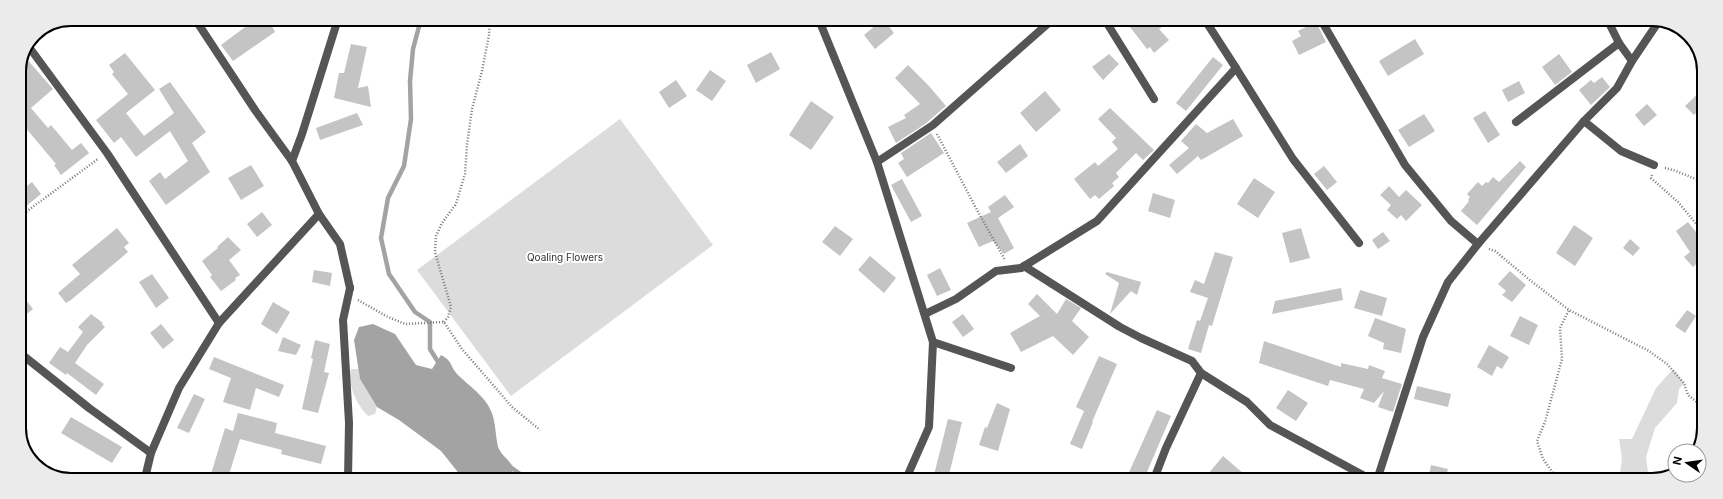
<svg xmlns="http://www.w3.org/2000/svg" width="1723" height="499" font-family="Inter,sans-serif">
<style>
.green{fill:#dcdcdc}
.water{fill:#a3a3a3}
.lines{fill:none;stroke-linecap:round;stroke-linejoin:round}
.stream{stroke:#a3a3a3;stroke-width:4.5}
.building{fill:#c4c4c4}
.path{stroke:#777;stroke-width:2.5;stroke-dasharray:1 2;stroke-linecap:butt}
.service{stroke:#555;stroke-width:8}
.minor{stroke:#555;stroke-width:8}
.labels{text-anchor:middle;stroke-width:4;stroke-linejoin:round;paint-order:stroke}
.park-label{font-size:10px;fill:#333;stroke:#fff}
.rim{fill:none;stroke:#000;stroke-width:2}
</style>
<rect width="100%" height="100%" fill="#fff"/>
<!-- green -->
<g class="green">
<polygon points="620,119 713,245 511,396 417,270"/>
<path d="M351,369H359L360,379L377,407L375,414L368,416C357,405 347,385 351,369Z"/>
<polygon points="1673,369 1684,383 1679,389 1677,403 1655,428 1646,457 1649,480 1619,480 1622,459 1619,439 1632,439 1656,388"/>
</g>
<!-- water -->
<path class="water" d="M373,324L395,334L416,365L432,369L441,355C453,361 450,367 458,375C469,386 485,396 491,411C496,421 496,444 499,449C503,457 510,460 514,469L510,475L504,479H460L457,471L441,451L399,420L377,407L360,379L354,340L359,327Z"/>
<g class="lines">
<!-- stream -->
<g class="stream">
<polyline points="421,19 413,49 410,81 411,119 404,166 388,198 381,238 389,274 415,312 430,322 430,349 440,365"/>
<polyline points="509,466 527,479"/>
</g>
</g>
<!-- building -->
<g class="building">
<polygon points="256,19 268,19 275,32 233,61 221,45"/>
<polygon points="882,20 884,20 894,33 875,49 864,35"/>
<polygon points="1138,20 1156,20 1162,27 1159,29 1169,40 1154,53 1150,47 1147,49 1130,27"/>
<polygon points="1316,22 1326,42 1299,55 1292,41 1301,36 1298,31"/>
<polygon points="1415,39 1424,54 1388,76 1379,61"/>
<polygon points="351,44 367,47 358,88 368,86 371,107 334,98 339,73 344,73"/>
<polygon points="771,52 780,69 756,83 747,65"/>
<polygon points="125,53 155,90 126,113 144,136 174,113 159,89 170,82 206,132 192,143 210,172 166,205 149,181 160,172 165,179 188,161 170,131 136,157 121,137 114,143 96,120 128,94 112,74 114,72 109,65"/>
<polygon points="1109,54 1119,64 1103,80 1092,67"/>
<polygon points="1559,54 1572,72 1555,85 1542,67"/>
<polygon points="25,57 53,89 31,108 48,128 51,125 72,150 81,143 89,153 61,175 54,165 56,164 19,120 19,70"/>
<polygon points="1213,57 1223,65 1186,111 1176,103"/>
<polygon points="908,65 929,86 946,106 925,124 896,143 888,127 906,118 904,115 920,104 895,78"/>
<polygon points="710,70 726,81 712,101 696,90"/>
<polygon points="1602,77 1610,87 1591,105 1579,90 1591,80 1594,83"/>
<polygon points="676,80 687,96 669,108 659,92"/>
<polygon points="1519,81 1525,93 1508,102 1502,90"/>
<polygon points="1704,88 1704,105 1694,115 1685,106"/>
<polygon points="1045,91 1061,110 1036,132 1020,113"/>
<polygon points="811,101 834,117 811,150 789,135"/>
<polygon points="1647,104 1657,115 1644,126 1635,115"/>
<polygon points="1110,108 1154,150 1143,160 1136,153 1116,173 1119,177 1112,183 1114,186 1099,199 1095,195 1090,199 1074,179 1095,162 1098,166 1118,149 1112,142 1116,138 1098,119"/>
<polygon points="1485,111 1500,135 1488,143 1473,118"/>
<polygon points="357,113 363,125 320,140 316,128"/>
<polygon points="1424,114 1435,131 1409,147 1398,130"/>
<polygon points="1233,119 1243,136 1201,160 1198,156 1177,174 1169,165 1189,148 1181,141 1196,124 1207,133"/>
<polygon points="931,133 944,153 907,177 898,163 904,159 901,153"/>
<polygon points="1020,144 1028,156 1006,173 997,162"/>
<polygon points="1520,161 1526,167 1477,225 1461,211 1469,201 1468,200 1470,197 1467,194 1478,182 1482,186 1486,182 1488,183 1493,177 1499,182"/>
<polygon points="251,165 264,186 241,200 228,178"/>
<polygon points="1324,166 1337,182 1327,190 1314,174"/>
<polygon points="1254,178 1275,192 1258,218 1237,204"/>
<polygon points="902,179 922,216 911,222 891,185"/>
<polygon points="32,182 41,194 19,212 19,192"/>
<polygon points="1389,186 1399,197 1406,190 1422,205 1406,221 1401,215 1397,219 1387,210 1391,205 1380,195"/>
<polygon points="1153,193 1175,200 1170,218 1148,211"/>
<polygon points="1005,195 1014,207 998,218 1014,248 1004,254 993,241 979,247 967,223 991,212 988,207"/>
<polygon points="262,212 272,225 257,237 247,224"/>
<polygon points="1688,222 1703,241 1703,258 1693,267 1684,257 1690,252 1676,231"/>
<polygon points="1574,225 1593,238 1575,266 1556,253"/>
<polygon points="835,226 853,239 840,256 822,242"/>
<polygon points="117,228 129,243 124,247 128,252 71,300 66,303 58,293 80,274 72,265"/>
<polygon points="1301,228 1310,258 1290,263 1282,233"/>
<polygon points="1383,232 1390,241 1378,249 1372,240"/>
<polygon points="228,237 241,250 229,260 240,275 235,278 236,280 221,291 210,277 212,275 202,261 218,248 217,247"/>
<polygon points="1630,239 1640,248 1633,256 1623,248"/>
<polygon points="1215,252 1233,257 1212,326 1209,325 1201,353 1188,349 1197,320 1200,321 1208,298 1190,292 1195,280 1204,284"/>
<polygon points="870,256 896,278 884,293 858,270"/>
<polygon points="940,268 951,290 937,296 927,275"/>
<polygon points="314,270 332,273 330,286 312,282"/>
<polygon points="1510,271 1526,285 1512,302 1502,295 1506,291 1498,284"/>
<polygon points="1107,272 1141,282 1137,295 1131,291 1110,314 1119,283 1105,274"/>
<polygon points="152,274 169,298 156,308 139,282"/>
<polygon points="1341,288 1343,300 1272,314 1275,301"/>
<polygon points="1360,290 1387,298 1382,316 1354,308"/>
<polygon points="19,291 33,309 19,320"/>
<polygon points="1037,294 1057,314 1066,299 1081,308 1072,321 1089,337 1073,355 1053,336 1021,352 1010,333 1040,316 1028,304"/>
<polygon points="273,302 290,312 277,334 261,324"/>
<polygon points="1687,310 1696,316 1685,333 1675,326"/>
<polygon points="91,314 103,323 102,324 105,327 87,345 75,363 104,384 96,395 67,373 66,375 49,363 60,347 68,352 83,332 78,327"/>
<polygon points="963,314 974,329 963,337 952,322"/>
<polygon points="1520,316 1538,325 1529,345 1510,336"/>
<polygon points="1375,318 1406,329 1401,353 1383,349 1384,343 1368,336"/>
<polygon points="161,324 174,340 163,349 150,333"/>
<polygon points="283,337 301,345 296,355 278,351"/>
<polygon points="315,340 330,344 324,372 329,373 318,413 302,409 313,359 311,358"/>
<polygon points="1264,341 1341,367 1341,363 1368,369 1369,365 1385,371 1382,378 1402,384 1393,412 1378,407 1384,391 1374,403 1360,398 1364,389 1330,380 1328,386 1259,363"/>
<polygon points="1489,345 1509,357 1502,369 1497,366 1492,376 1477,367"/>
<polygon points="1099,356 1117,364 1092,422 1093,422 1082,449 1070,444 1084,411 1076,407"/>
<polygon points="214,357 284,385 279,397 256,388 250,410 223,402 231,378 209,369"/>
<polygon points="1417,386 1451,394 1448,407 1414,399"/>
<polygon points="1288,390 1308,403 1296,421 1276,408"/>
<polygon points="194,394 205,399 189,433 177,428"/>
<polygon points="997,403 1010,409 998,451 979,445 985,427 987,428"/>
<polygon points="1157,410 1171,416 1144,479 1126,479"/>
<polygon points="238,413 277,423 275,433 326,446 321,464 281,454 282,450 240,439 228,478 211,474 225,428 233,431"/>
<polygon points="71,417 122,447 112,463 61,433"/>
<polygon points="948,419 962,422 948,479 933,479"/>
<polygon points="1223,456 1251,480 1215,480 1208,474"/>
<polygon points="1431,465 1448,469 1445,480 1428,480"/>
</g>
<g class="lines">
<!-- path -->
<g class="path">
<polyline points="937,134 977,210 1005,260"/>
<polyline points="1665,168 1676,171 1703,182"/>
<polyline points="1652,175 1651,178 1678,202 1703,232"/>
<polyline points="19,217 98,159"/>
<polyline points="1489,249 1495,251 1531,281 1569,310 1649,351 1667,364 1684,383 1688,395 1702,406"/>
<polyline points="358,300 386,316 405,324 444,322 462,349 512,407 540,430"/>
<polyline points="444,322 448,317 451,307 435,252 436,236 442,223 456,204 465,174 467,145 472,109 482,71 489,35 490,19"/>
<polyline points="1558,480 1543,459 1537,441 1545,422 1562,359 1560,328 1569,310"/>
</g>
<!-- service -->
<g class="service">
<polyline points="1584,121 1621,151 1654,165"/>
<polyline points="292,161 302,134 338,19"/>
<polyline points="1021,268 1097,221 1236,68 1293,159 1359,243"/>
<polyline points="348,479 349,423 343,320 350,288"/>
<polyline points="1154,479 1166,448 1201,373"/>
</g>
<!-- minor -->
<g class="minor">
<polyline points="195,19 255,110 292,161 319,214 340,244 350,288"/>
<polyline points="819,20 877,162 933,342 929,427 906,479"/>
<polyline points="1105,20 1154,99"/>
<polyline points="1205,20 1236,68"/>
<polyline points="1321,20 1405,165 1451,221 1478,244"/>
<polyline points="1608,21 1619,43 1632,61"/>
<polyline points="29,47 107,153 219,323"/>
<polyline points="1516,122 1619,43"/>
<polyline points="877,162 933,125 1052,20"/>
<polyline points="1024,266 1120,327 1141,338 1192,361 1201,373 1247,402 1270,425 1372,480"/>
<polyline points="925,314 956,299 996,271 1021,268"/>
<polyline points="933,342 1011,368"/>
<polyline points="19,350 25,357 89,408 151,453"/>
<polyline points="145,478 151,453 179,388 219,323 319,214"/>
<polyline points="1377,480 1423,337 1448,282 1478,244 1584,121 1617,88 1632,61 1659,21"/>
</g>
</g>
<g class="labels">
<!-- park labels -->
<g class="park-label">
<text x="565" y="261">Qoaling Flowers</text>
</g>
</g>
<!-- crop -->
<path d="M0 0H1723V499H0ZM71 26H1652A45 45 0 0 1 1697 71V428A45 45 0 0 1 1652 473H71A45 45 0 0 1 26 428V71A45 45 0 0 1 71 26Z" fill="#ebebeb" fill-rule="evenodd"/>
<path class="rim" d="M71 26H1652A45 45 0 0 1 1697 71V428A45 45 0 0 1 1652 473H71A45 45 0 0 1 26 428V71A45 45 0 0 1 71 26Z"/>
<!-- north arrow -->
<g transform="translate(1687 463) rotate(283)"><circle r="19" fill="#ffffff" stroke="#999999"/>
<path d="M0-3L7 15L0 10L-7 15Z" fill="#000000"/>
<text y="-6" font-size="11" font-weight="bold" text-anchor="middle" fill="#000000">N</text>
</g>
</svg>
